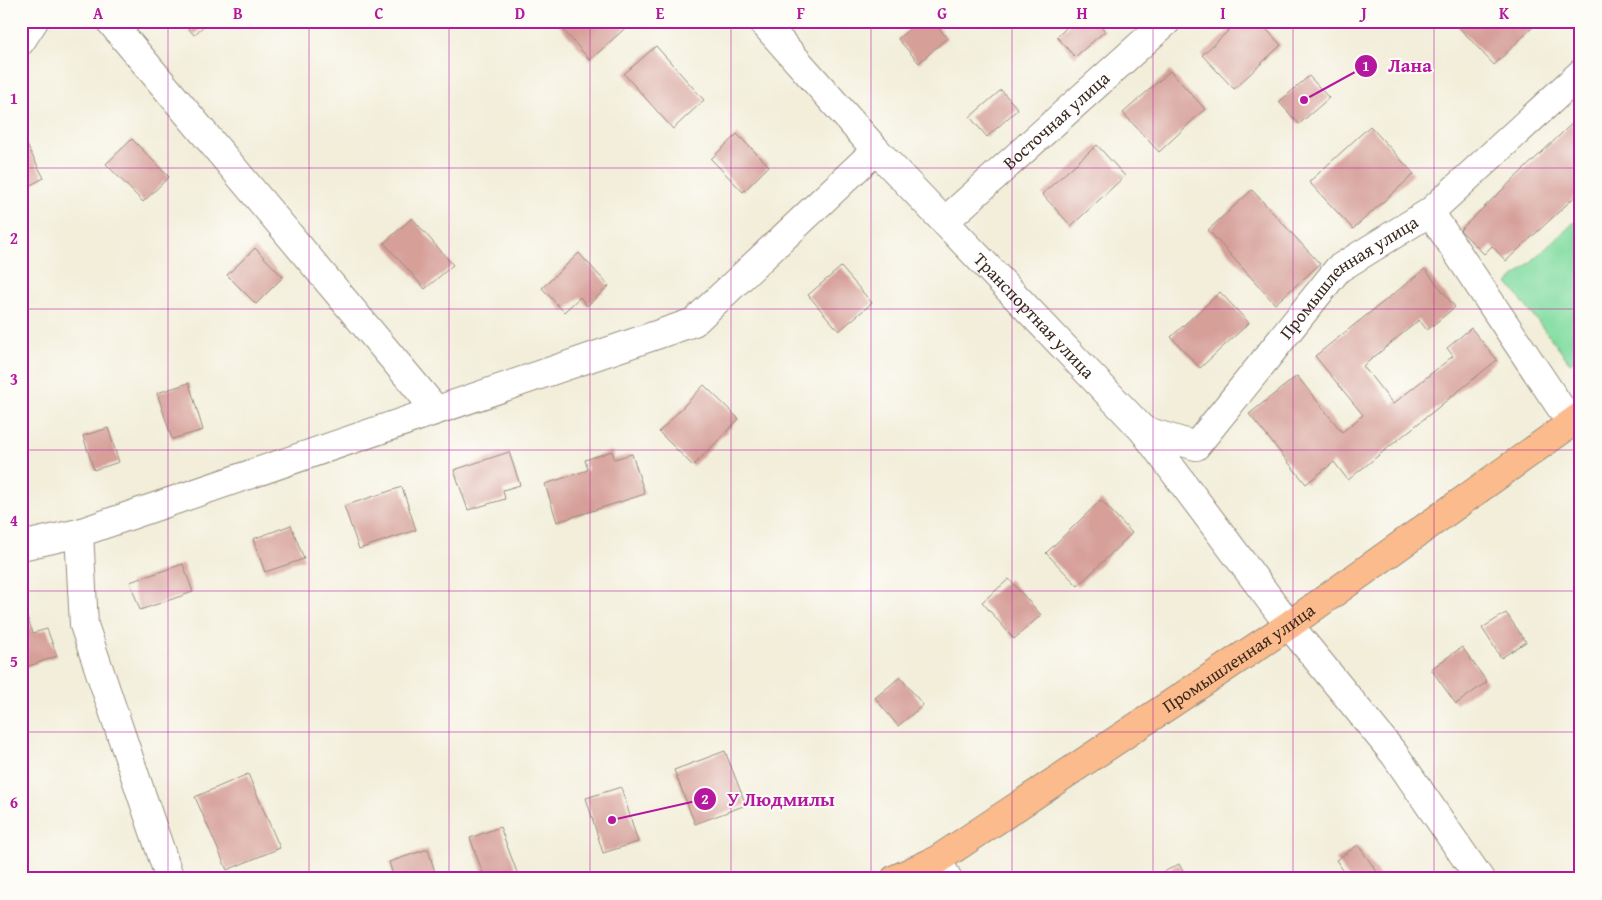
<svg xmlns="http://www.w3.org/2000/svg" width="1602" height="900" font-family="'Gentium Book Plus',serif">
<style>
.green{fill:#84dda2;stroke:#608460}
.building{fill:#d69f98}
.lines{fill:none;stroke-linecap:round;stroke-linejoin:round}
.minor-casing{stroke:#968c7c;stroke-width:30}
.major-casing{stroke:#968c7c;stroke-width:30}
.minor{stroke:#fff;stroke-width:28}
.major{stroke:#fbbb8c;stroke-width:28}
.grid{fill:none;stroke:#b5179e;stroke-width:1;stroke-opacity:0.55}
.labels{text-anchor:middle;stroke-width:4;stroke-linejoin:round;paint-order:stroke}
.street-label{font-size:18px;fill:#3b2a1e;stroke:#fdfcf7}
.leader{fill:none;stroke:#b5179e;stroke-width:2}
.callout-dot{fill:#b5179e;stroke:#fdfcf7;stroke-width:2}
.mark-label{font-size:15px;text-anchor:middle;font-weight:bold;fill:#fff}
.callout-label{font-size:19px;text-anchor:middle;font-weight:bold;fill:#b5179e;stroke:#fdfcf7;stroke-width:4;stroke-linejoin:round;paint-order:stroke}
.neatline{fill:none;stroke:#b5179e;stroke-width:2}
.grid-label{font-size:16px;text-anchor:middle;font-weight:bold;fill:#b5179e}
</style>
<rect width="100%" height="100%" fill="#fdfcf7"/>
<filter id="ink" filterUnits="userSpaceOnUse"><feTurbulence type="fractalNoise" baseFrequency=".02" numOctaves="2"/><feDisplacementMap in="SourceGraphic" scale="10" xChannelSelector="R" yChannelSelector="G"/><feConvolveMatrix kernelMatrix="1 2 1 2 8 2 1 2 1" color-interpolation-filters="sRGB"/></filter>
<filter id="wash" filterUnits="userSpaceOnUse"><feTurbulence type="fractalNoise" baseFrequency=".0096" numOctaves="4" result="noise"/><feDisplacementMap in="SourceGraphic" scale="20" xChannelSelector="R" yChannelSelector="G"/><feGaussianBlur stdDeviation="1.12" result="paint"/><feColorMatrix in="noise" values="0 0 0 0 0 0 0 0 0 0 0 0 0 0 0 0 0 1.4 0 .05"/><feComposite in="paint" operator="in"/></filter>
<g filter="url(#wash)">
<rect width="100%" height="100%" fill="#f2eeda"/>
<!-- green -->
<polygon class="green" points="1581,216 1581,356 1570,363 1508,283"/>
<g id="blocks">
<!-- building -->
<g class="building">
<polygon points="182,21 209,21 194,35"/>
<polygon points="555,21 633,21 590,60"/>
<polygon points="918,21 933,21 947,38 919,63 898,39"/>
<polygon points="1073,21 1096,21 1105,31 1075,57 1057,37"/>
<polygon points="1239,21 1259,21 1281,45 1234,89 1202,55"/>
<polygon points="1453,21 1539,21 1494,65"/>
<polygon points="656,46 704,100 673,129 624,74"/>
<polygon points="1170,71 1205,109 1159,152 1123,113"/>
<polygon points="1309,76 1329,98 1299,124 1279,102"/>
<polygon points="1001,90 1018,109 987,137 970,117"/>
<polygon points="1581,115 1581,191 1506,261 1492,246 1484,254 1460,230"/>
<polygon points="1370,126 1414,174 1353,229 1309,182"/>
<polygon points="21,134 44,178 21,190"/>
<polygon points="737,134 769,166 743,192 711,159"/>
<polygon points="132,139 169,177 143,202 106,164"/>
<polygon points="1097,145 1125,176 1071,226 1042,194"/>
<polygon points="1252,190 1320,264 1275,304 1208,230"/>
<polygon points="412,218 453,265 425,289 384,243"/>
<polygon points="255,248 283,277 256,304 227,275"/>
<polygon points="579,253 609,286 587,306 580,297 564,312 542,288"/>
<polygon points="841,267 872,303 839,331 808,295"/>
<polygon points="1425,269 1455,307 1427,330 1419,320 1363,366 1393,404 1453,356 1447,348 1471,328 1497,360 1348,480 1334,462 1306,484 1249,414 1297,376 1342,432 1363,415 1315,356"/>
<polygon points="1220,292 1249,323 1200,368 1171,337"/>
<polygon points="189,383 203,430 172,439 157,393"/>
<polygon points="704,385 739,419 693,466 659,432"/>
<polygon points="108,428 119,462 94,470 83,436"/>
<polygon points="612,451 614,459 632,454 645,494 557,522 545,484 588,470 585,460"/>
<polygon points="509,452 520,485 503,490 505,499 468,510 454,470"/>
<polygon points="402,487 416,530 359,549 344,506"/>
<polygon points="1101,500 1132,533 1078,586 1046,553"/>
<polygon points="291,525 304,559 265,572 253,539"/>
<polygon points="183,564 193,592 140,610 130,582"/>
<polygon points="1009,579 1041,615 1014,639 982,602"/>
<polygon points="1506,613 1526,642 1501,658 1482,628"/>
<polygon points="27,617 33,633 47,629 57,656 21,669 21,619"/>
<polygon points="1462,647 1487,682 1456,704 1431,669"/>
<polygon points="900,677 923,705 898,726 875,698"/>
<polygon points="725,751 746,805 695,824 674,770"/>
<polygon points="248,774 280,848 227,870 195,797"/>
<polygon points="621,787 638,842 603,853 586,798"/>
<polygon points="500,827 518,875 508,879 485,879 470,838"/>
<polygon points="1358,845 1382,879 1349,879 1336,860"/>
<polygon points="428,849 437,879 394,879 389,862"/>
<polygon points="1179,864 1187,879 1151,879"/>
</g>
</g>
</g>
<g filter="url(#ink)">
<use href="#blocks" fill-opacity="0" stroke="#968c7c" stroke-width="1"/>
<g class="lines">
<!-- minor casing -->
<g class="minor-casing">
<g id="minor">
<polyline points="110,21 436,410"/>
<path id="s1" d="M762,21L876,150L1143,430L1289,625L1395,755L1480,879"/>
<polyline points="21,41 34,21"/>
<polyline points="1430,212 1571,423"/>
<path id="s2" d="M945,221L1167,21"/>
<path id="s3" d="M1143,430L1196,446L1338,269L1430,212L1581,73"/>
<polyline points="79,533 84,625 170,879"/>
<polyline points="21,546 79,533 694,322 876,150"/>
<polyline points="937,860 948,879"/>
</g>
</g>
<!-- major casing -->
<g class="major-casing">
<g id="major">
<path id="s4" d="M895,879L937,860L1289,625L1581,416"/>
</g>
</g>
<!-- minor -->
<use href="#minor" class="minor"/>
<!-- major -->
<use href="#major" class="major"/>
</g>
</g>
<!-- grid -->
<path class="grid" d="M168,21V879M309,21V879M449,21V879M590,21V879M731,21V879M871,21V879M1012,21V879M1153,21V879M1293,21V879M1434,21V879M21,168H1581M21,309H1581M21,450H1581M21,591H1581M21,732H1581"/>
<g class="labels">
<!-- street labels -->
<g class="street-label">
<text dy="6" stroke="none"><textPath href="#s2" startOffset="150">Восточная улица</textPath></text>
<text dy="6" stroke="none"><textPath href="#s3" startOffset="285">Промышленная улица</textPath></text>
<text dy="6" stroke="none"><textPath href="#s1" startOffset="401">Транспортная улица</textPath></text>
<text dy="6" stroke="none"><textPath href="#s4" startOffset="409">Промышленная улица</textPath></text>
</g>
</g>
<!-- callouts -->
<path class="leader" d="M1304 100L1366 66M612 820L705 799"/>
<g class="callout-dot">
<circle cx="1304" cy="100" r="5"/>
<circle cx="612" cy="820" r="5"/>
<circle cx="1366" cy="66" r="12"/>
<circle cx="705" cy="799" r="12"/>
</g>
<g class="mark-label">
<text x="1366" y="71">1</text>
<text x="705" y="804">2</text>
</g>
<g class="callout-label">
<text x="1410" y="72">Лана</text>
<text x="781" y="806">У Людмилы</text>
</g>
<!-- margin -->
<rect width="1602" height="900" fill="none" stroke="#fdfcf7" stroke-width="55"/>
<rect x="28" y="28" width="1546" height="844" class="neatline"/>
<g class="grid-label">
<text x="98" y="19">A</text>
<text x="238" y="19">B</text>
<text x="379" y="19">C</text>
<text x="520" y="19">D</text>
<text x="660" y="19">E</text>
<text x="801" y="19">F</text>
<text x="942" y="19">G</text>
<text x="1082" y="19">H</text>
<text x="1223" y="19">I</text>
<text x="1364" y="19">J</text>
<text x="1504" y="19">K</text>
<text x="14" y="104">1</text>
<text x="14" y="244">2</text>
<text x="14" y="385">3</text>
<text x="14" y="526">4</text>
<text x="14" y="667">5</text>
<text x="14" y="808">6</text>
</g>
</svg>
